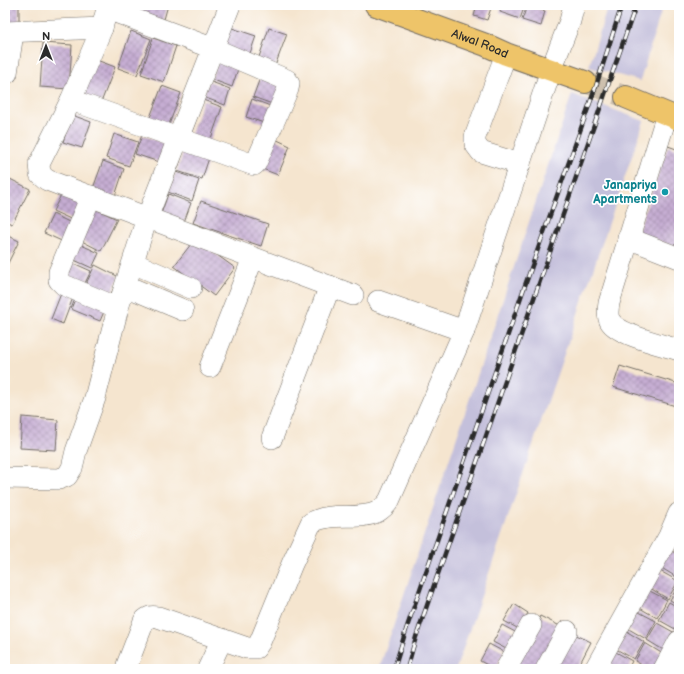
<svg xmlns="http://www.w3.org/2000/svg" width="684" height="674" font-family="'Balsamiq Sans',sans-serif">
<style>
.industrial{fill:#c4c0db}
.building{fill:url(#building-cross-hatch)}
.lines{fill:none;stroke-linecap:round;stroke-linejoin:round}
.major-tunnel{stroke:#cdc0ae;stroke-width:22;stroke-dasharray:22 11;stroke-linecap:butt}
.minor-casing{stroke:#726c64;stroke-width:22}
.major-casing{stroke:#726c64;stroke-width:24}
.minor{stroke:#fff;stroke-width:21}
.major{stroke:#eec469;stroke-width:22}
.rail-casing{stroke:#2b2b2b;stroke-width:4.5}
.rail{stroke:#fff;stroke-width:3;stroke-dasharray:9;stroke-linecap:butt}
.culture-dot{fill:#0f9aa8;stroke:#fff;stroke-width:1.5}
.labels{text-anchor:middle;stroke-width:3.5;stroke-linejoin:round;paint-order:stroke}
.street-label{font-size:12px;fill:#2b2b2b;stroke:#fff}
.culture-label{font-size:12px;font-weight:bold;fill:#0d838f;stroke:#fff;text-anchor:end}
</style>
<defs>
<pattern id="building-cross-hatch" width="8" height="8" patternUnits="userSpaceOnUse"><rect width="8" height="8" fill="#c6add3"/><path d="M0 0l8 8M0 8l8-8" fill="none" stroke="#a18dab"/></pattern>
</defs>
<rect width="100%" height="100%" fill="#fff"/>
<filter id="ink" filterUnits="userSpaceOnUse"><feTurbulence type="fractalNoise" baseFrequency=".025" numOctaves="2"/><feDisplacementMap in="SourceGraphic" scale="8" xChannelSelector="R" yChannelSelector="G"/><feConvolveMatrix kernelMatrix="1 2 1 2 8 2 1 2 1" color-interpolation-filters="sRGB"/></filter>
<filter id="wash" filterUnits="userSpaceOnUse"><feTurbulence type="fractalNoise" baseFrequency=".012" numOctaves="4" result="noise"/><feDisplacementMap in="SourceGraphic" scale="16" xChannelSelector="R" yChannelSelector="G"/><feGaussianBlur stdDeviation="0.9" result="paint"/><feColorMatrix in="noise" values="0 0 0 0 0 0 0 0 0 0 0 0 0 0 0 0 0 1.4 0 .05"/><feComposite in="paint" operator="in"/></filter>
<g filter="url(#wash)">
<rect width="100%" height="100%" fill="#f5e5cf"/>
<!-- industrial -->
<g class="industrial">
<polygon points="608,5 663,5 640,81 589,67"/>
<polygon points="572,94 644,121 456,669 379,669"/>
</g>
<g id="blocks">
<!-- building -->
<g class="building">
<rect x="5" y="5" width="14" height="22"/>
<polygon points="143,5 168,5 163,23 140,16"/>
<polygon points="477,5 492,5 487,20 474,16"/>
<polygon points="502,5 525,5 520,19 500,12"/>
<polygon points="527,6 545,11 541,26 522,20"/>
<polygon points="229,27 256,36 248,59 221,50"/>
<polygon points="269,28 287,34 275,66 258,60"/>
<polygon points="131,31 151,39 137,75 118,68"/>
<polygon points="153,38 176,46 164,82 141,74"/>
<polygon points="43,43 72,45 69,89 40,87"/>
<polygon points="94,59 115,67 100,105 80,98"/>
<polygon points="218,61 238,69 232,87 211,79"/>
<polygon points="260,78 282,86 275,105 253,97"/>
<polygon points="209,81 230,89 225,105 203,97"/>
<polygon points="162,86 181,93 168,127 149,120"/>
<polygon points="252,99 273,107 267,124 246,117"/>
<polygon points="203,100 222,107 209,144 190,137"/>
<polygon points="72,115 91,122 82,148 63,142"/>
<polygon points="114,134 138,142 129,166 106,158"/>
<polygon points="142,135 169,145 162,163 135,154"/>
<polygon points="273,138 290,146 278,175 260,168"/>
<polygon points="668,146 679,150 679,236 675,247 637,233"/>
<polygon points="184,150 209,158 202,179 177,171"/>
<polygon points="103,161 124,169 114,199 92,191"/>
<polygon points="176,172 199,180 192,201 168,192"/>
<polygon points="8,178 30,189 12,224 5,221 5,183"/>
<polygon points="62,193 85,204 77,222 53,211"/>
<polygon points="168,194 191,203 184,222 161,214"/>
<polygon points="201,201 268,224 261,246 193,223"/>
<polygon points="93,208 117,219 101,251 78,239"/>
<polygon points="53,214 75,225 66,243 44,233"/>
<polygon points="5,234 19,241 5,269"/>
<polygon points="195,239 235,268 214,296 174,266"/>
<polygon points="79,244 99,253 92,268 72,259"/>
<polygon points="71,262 91,271 82,289 62,279"/>
<polygon points="95,265 119,277 108,300 84,288"/>
<polygon points="62,291 74,295 63,324 51,319"/>
<polygon points="77,294 106,307 100,321 71,309"/>
<polygon points="620,366 679,384 679,407 613,387"/>
<polygon points="22,417 58,420 56,450 20,448"/>
<polygon points="670,550 679,555 678,578 660,567"/>
<polygon points="660,571 678,581 668,599 650,588"/>
<polygon points="679,584 679,605 670,600"/>
<polygon points="648,590 667,600 657,618 638,607"/>
<polygon points="669,602 679,608 679,627 677,630 659,620"/>
<polygon points="514,604 528,613 519,629 504,621"/>
<polygon points="637,611 656,621 646,639 627,628"/>
<polygon points="540,616 564,628 542,669 511,669"/>
<polygon points="657,623 675,633 665,651 647,640"/>
<polygon points="502,625 517,633 508,650 493,642"/>
<polygon points="626,631 644,642 634,659 616,649"/>
<polygon points="570,632 591,642 577,669 551,669"/>
<polygon points="645,643 663,654 655,669 649,669 635,661"/>
<polygon points="489,644 504,652 495,669 480,661"/>
<polygon points="614,651 632,661 628,669 605,669"/>
</g>
</g>
</g>
<g filter="url(#ink)">
<use href="#blocks" fill-opacity="0" stroke="#726c64" stroke-width="1"/>
<g class="lines">
<!-- major-tunnel -->
<polyline class="major-tunnel" points="585,82 626,97"/>
<!-- minor casing -->
<g class="minor-casing">
<g id="minor">
<polyline points="108,5 102,28 71,100 39,164 40,174 47,180 353,295"/>
<polyline points="5,32 102,28"/>
<polyline points="506,54 475,137 475,144 481,152 520,164"/>
<polyline points="7,73 13,33"/>
<polyline points="71,100 254,165 256,163 288,89 289,84 287,80 212,48 107,9"/>
<path d="M667,114L609,303C608,309 607,316 610,321C618,335 663,345 679,350"/>
<polyline points="91,196 59,272 59,280 64,285 118,308"/>
<polyline points="628,238 679,258"/>
<polyline points="133,263 191,288"/>
<polyline points="126,286 183,310"/>
<polyline points="378,301 464,331"/>
<polyline points="210,367 253,258"/>
<polyline points="272,438 330,286"/>
<polyline points="5,478 59,479 67,476 72,468 76,451 95,398 118,308 147,218 230,5"/>
<path d="M127,665L144,621C149,616 152,616 158,617L247,648H256L260,642L292,564L311,523C330,511 357,521 377,512C382,509 386,505 389,501L464,331L551,70L570,21L574,5"/>
<polyline points="208,669 222,639"/>
<polyline points="506,669 531,625"/>
<polyline points="546,669 567,631"/>
<polyline points="595,669 669,536 679,513"/>
<polyline points="664,669 679,641"/>
</g>
</g>
<!-- major casing -->
<g class="major-casing">
<g id="major">
<path id="s1" d="M376,5L486,45L506,54L585,82"/>
<polyline points="626,97 679,119"/>
</g>
</g>
<!-- minor -->
<use href="#minor" class="minor"/>
<!-- major -->
<use href="#major" class="major"/>
<!-- rail casing -->
<g class="rail-casing">
<g id="rail">
<polyline points="394,669 407,627 523,291 596,86 622,5"/>
<polyline points="407,669 416,637 636,5"/>
</g>
</g>
<!-- rail -->
<use href="#rail" class="rail"/>
</g>
</g>
<!-- markers -->
<circle class="culture-dot" cx="665" cy="192" r="4"/>
<g class="labels">
<!-- street labels -->
<g class="street-label">
<text dy="4" stroke="none"><textPath href="#s1" startOffset="111">Alwal Road</textPath></text>
</g>
<!-- culture labels -->
<g class="culture-label">
<text x="657" y="189">Janapriya<tspan x="657" dy="14">Apartments</tspan></text>
</g>
</g>
<!-- margin -->
<rect width="684" height="674" fill="none" stroke="#fff" stroke-width="20"/>
<!-- north arrow -->
<g transform="translate(46 46)" stroke="#ffffff" stroke-width="3" paint-order="stroke">
<path d="M0-3L7 15L0 10L-7 15Z" fill="#2b2b2b"/>
<text y="-6" font-size="11" font-weight="bold" text-anchor="middle" fill="#2b2b2b">N</text>
</g>
</svg>
